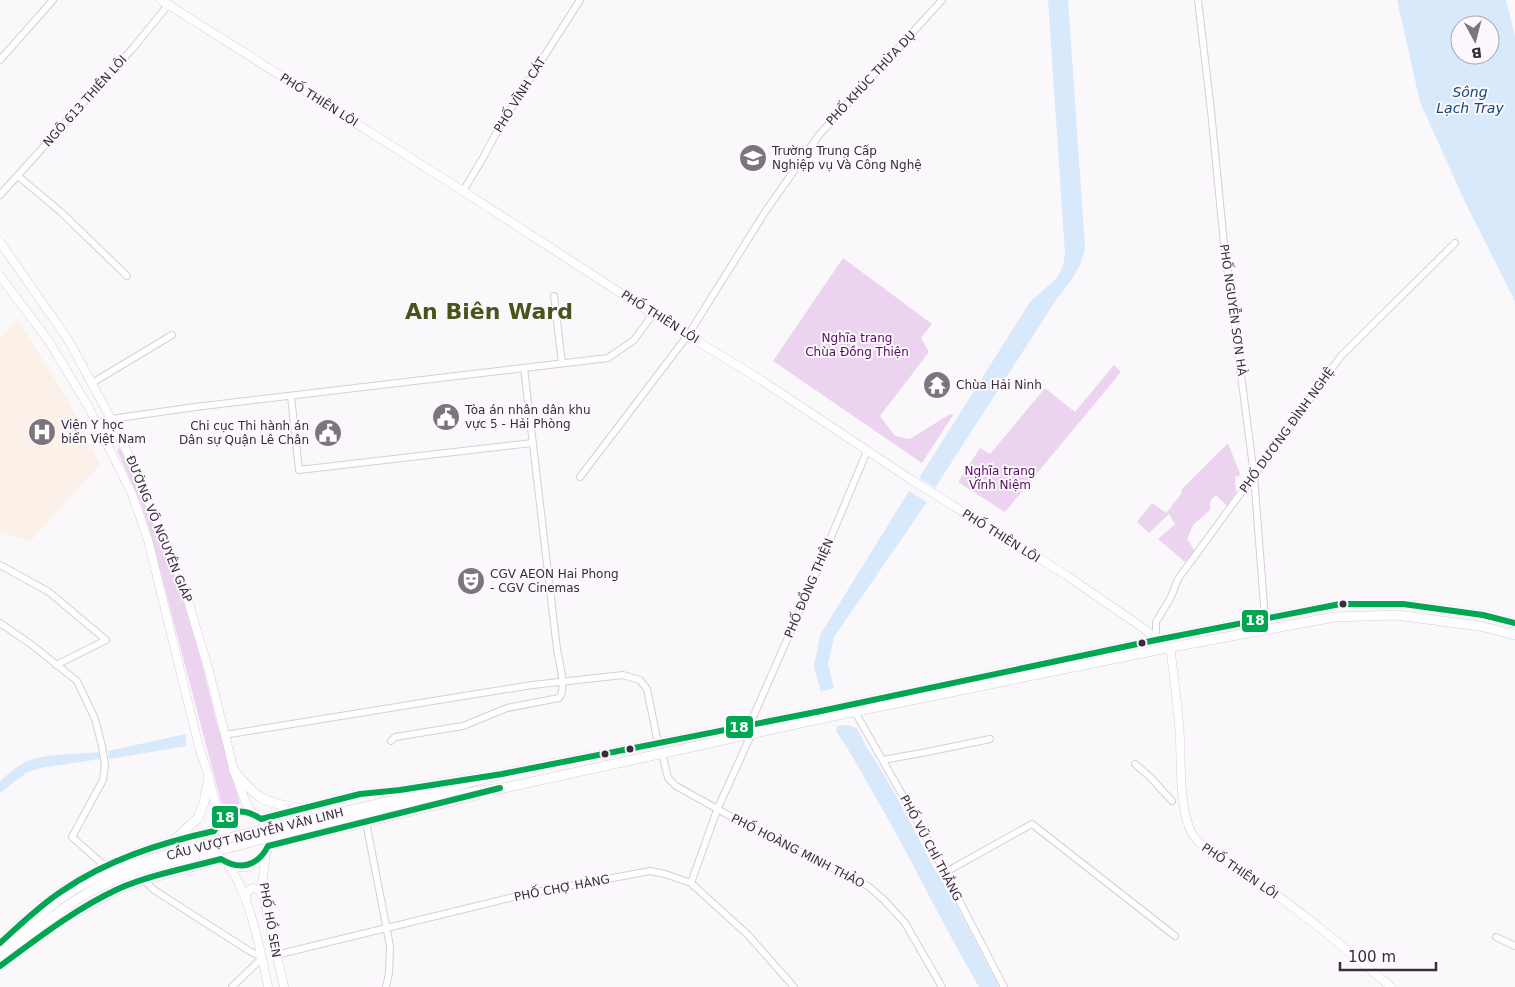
<svg xmlns="http://www.w3.org/2000/svg" width="1515" height="987" font-family="'DejaVu Sans',sans-serif">
<style>
.medical{fill:#fcf1e9}
.green{fill:#ecd4f0}
.water{fill:#d7e9fb;fill-rule:evenodd}
.lines{fill:none;stroke-linecap:round;stroke-linejoin:round}
.minor-casing{stroke:#d6cfd7;stroke-width:8}
.major-casing{stroke:#d6cfd7;stroke-width:9}
.highway-casing{stroke:#d6cfd7;stroke-width:10}
.minor{stroke:#fefeff;stroke-width:6}
.major{stroke:#fefeff;stroke-width:8}
.highway{stroke:#fefeff;stroke-width:9}
.highway-bridge-casing{stroke:#d6cfd7;stroke-width:10;stroke-linecap:butt}
.highway-bridge{stroke:#fefeff;stroke-width:9}
.bus-1-casing{stroke:#fcf7fd;stroke-width:10}
.bus-1{stroke:#00a651;stroke-width:6}
.bus-dot{fill:#382e3a;stroke:#fcf7fd;stroke-width:2}
.labels{text-anchor:middle;stroke-width:4;stroke-linejoin:round;paint-order:stroke}
.street-label{font-size:12px;fill:#382e3a;stroke:#fcf7fd}
.poi-label{font-size:12px;fill:#382e3a;stroke:#fcf7fd;text-anchor:start}
.park-label{font-size:12px;fill:#530d5f;stroke:#fcf7fd}
.water-label{font-size:14px;font-style:italic;fill:#164b71;stroke:#fcf7fd}
.town-label{font-size:22px;font-weight:bold;fill:#4a531a;stroke:#fcf7fd}
.line-badge{stroke:#fcf7fd;stroke-width:2}
.badge-label{font-size:14px;text-anchor:middle;font-weight:bold;fill:#fff}
</style>
<rect width="100%" height="100%" fill="#fbf8fc"/>
<!-- medical -->
<polygon class="medical" points="18,319 67,399 100,464 30,542 0,532 0,338"/>
<!-- green -->
<g class="green">
<polygon points="843,258 932,324 921,338 929,352 880,416 895,436 910,439 950,414 953,415 922,463 773,361"/>
<polygon points="1114,365 1121,372 1005,512 958,482 980,448 990,454 1045,388 1075,412"/>
<polygon points="1228,443 1240,474 1238,477 1235,476 1236,492 1227,506 1216,495 1211,500 1210,510 1193,525 1187,539 1195,551 1185,562 1158,539 1175,524 1169,514 1149,533 1137,522 1152,503 1166,513 1182,493 1181,490"/>
<polygon points="118,448 121,450 178,578 195,636 215,716 240,803 238,805 223,809 222,806 149,528 141,504 117,450"/>
</g>
<!-- water -->
<g class="water">
<path d="M1048,0H1068L1085,247C1082,268 1071,281 1058,297L935,488L919,478L1030,302L1057,278L1063,266L1065,254Z"/>
<path d="M1397,0H1506L1515,36V301L1465,202L1420,102ZM1460,25H1490V55H1460Z"/>
<polygon points="909,491 927,502 834,637 828,664 834,688 821,692 814,667 820,635"/>
<path d="M847,725L857,728L865,744L892,788L935,870L951,895L999,987H979C944,927 914,864 879,803C865,779 852,754 836,731L837,726Z"/>
<polygon points="186,734 186,746 109,759 108,751"/>
<path d="M99,752L100,759L40,768L26,773L0,793V781C8,774 16,767 25,762C41,754 80,754 99,752Z"/>
</g>
<g class="lines">
<!-- minor casing -->
<g class="minor-casing">
<g id="minor">
<polyline points="1198,0 1211,111 1224,244 1254,475 1265,619"/>
<polyline points="0,60 53,0"/>
<polyline points="18,176 62,213 127,276"/>
<polyline points="463,191 483,158 501,124 580,0"/>
<polyline points="0,195 134,47 168,5"/>
<polyline points="554,296 562,363"/>
<polyline points="92,383 172,335"/>
<polyline points="291,396 299,470 532,443"/>
<polyline points="97,423 111,419 195,407 608,358 634,340 653,314"/>
<polyline points="580,477 688,335 765,212 819,135 942,0"/>
<polyline points="0,565 49,592 106,640 56,665"/>
<polyline points="0,623 32,645 77,681 95,719 102,746 105,765 103,780 72,837 105,866"/>
<polyline points="1156,640 1156,622 1171,597 1178,579 1341,356 1455,243"/>
<polyline points="855,712 923,831 1004,987"/>
<polyline points="750,724 811,585 867,451"/>
<polyline points="224,735 532,685 623,675 640,680 647,689 658,743"/>
<path d="M391,741L395,737L463,726L507,708L559,698C567,689 559,661 557,649L524,368"/>
<polyline points="662,753 668,778 676,786 739,821 868,886 884,900 905,923 942,987"/>
<polyline points="883,760 927,752 990,739"/>
<polyline points="1135,764 1150,777 1172,801"/>
<polyline points="366,822 390,946 389,973 386,987"/>
<polyline points="944,873 1032,824 1175,936"/>
<polyline points="144,880 154,890 251,952 262,957"/>
<polyline points="691,883 717,810 751,735"/>
<polyline points="1496,937 1515,946"/>
<polyline points="276,955 526,894 650,871 665,874 691,883 748,935 794,987"/>
<polyline points="232,987 262,958"/>
</g>
</g>
<!-- major casing -->
<g class="major-casing">
<g id="major">
<path d="M161,0L463,191L653,314L761,380L913,481L1066,575L1143,628L1167,648L1171,653C1174,682 1179,711 1180,740C1181,767 1180,802 1189,827C1195,845 1216,854 1231,864C1288,900 1339,943 1391,987"/>
<polyline points="0,242 69,341 111,419 127,452 183,584 209,671 234,771 246,803 252,813"/>
<polyline points="0,276 48,340 88,406 132,494 148,540 199,747 209,777 219,821"/>
<polyline points="266,852 262,885 265,903 284,987"/>
<path d="M226,862C231,870 237,877 240,886C254,917 261,953 268,987"/>
<polyline points="246,900 246,892 253,888 259,890 263,896"/>
</g>
</g>
<!-- highway casing -->
<g class="highway-casing">
<g id="highway">
<path d="M234,771C256,798 264,803 299,808"/>
<polyline points="496,775 821,711 1156,640 1340,604 1403,604 1483,615 1515,623"/>
<polyline points="495,790 828,717 1167,648 1334,617 1396,615 1480,626 1515,635"/>
<circle cx="241" cy="839" r="28"/>
<polyline points="261,819 360,794 400,790 479,777"/>
<polyline points="174,840 198,818 204,803 209,777"/>
<polyline points="268,846 477,795"/>
<path d="M0,943C22,923 45,901 71,885C116,857 163,842 214,831"/>
<polyline points="0,966 67,917 119,889 144,880 221,859"/>
</g>
</g>
<!-- minor -->
<use href="#minor" class="minor"/>
<!-- major -->
<use href="#major" class="major"/>
<!-- highway -->
<use href="#highway" class="highway"/>
<!-- highway-bridge casing -->
<g class="highway-bridge-casing">
<g id="highway-bridge">
<path d="M0,950C28,926 57,896 91,881C132,862 178,852 221,840C315,816 409,799 502,774"/>
<path d="M0,962C30,935 62,905 99,887C140,866 192,857 236,846C324,823 412,799 502,788"/>
</g>
</g>
<!-- highway-bridge -->
<use href="#highway-bridge" class="highway-bridge"/>
<!-- bus-1 casing -->
<g class="bus-1-casing">
<g id="bus-1">
<path d="M0,943C20,925 39,906 62,891C107,860 160,843 214,831C225,810 241,806 261,819L360,794L400,790L502,774L821,711L1156,640L1340,604H1403L1483,615L1515,623"/>
<path d="M0,966C38,938 75,909 118,889C150,875 187,868 221,859C240,871 258,866 268,846L500,788"/>
</g>
</g>
<!-- bus-1 -->
<use href="#bus-1" class="bus-1"/>
</g>
<!-- icons -->
<defs>
<g id="university-disc" transform="scale(1.4375)"><circle r="9.5" fill="#7c757e" stroke="#fcf7fd"/><path d="M0-5L7-2L0 1L-7-2ZM-4 1L0 2.5L4 1V4Q0 6-4 4Z" fill="#fff"/></g>
<g id="temple-disc" transform="scale(1.4375)"><circle r="9.5" fill="#7c757e" stroke="#fcf7fd"/><path d="M0-6L5-2H3V0L6.5 2.5H4V6H1.5V3h-3V6H-4V2.5H-6.5L-3 0V-2H-5Z" fill="#fff"/></g>
<g id="civic-disc" transform="scale(1.4375)"><circle r="9.5" fill="#7c757e" stroke="#fcf7fd"/><path d="M-.6-6.5H3V-4.5H.6V-3L4-1V1h2V6H-6V1h2V-1L-.6-3ZM-1.2 2.5V6h2.4V2.5Z" fill="#fff"/></g>
<g id="hospital-disc" transform="scale(1.4375)"><circle r="9.5" fill="#7c757e" stroke="#fcf7fd"/><path d="M-5-5h3v3.5h4V-5h3V5h-3V1.5h-4V5h-3Z" fill="#fff"/></g>
<g id="theatre-disc" transform="scale(1.4375)"><circle r="9.5" fill="#7c757e" stroke="#fcf7fd"/><path d="M-5-5.5Q0-4 5-5.5V0Q5 5 0 6Q-5 5-5 0ZM-3.3-2.5H-1v1.5H-3.3ZM1-2.5H3.3v1.5H1ZM-2.8 1Q0 5.5 2.8 1Z" fill="#fff"/></g>
</defs>
<g fill-rule="evenodd">
<use href="#university-disc" x="753" y="158"/>
<use href="#temple-disc" x="937" y="385"/>
<use href="#civic-disc" x="446" y="417"/>
<use href="#hospital-disc" x="42" y="432"/>
<use href="#civic-disc" x="328" y="433"/>
<use href="#theatre-disc" x="471" y="581"/>
</g>
<!-- markers -->
<g class="bus-dot">
<circle cx="1343" cy="604" r="4.5"/>
<circle cx="1142" cy="643" r="4.5"/>
<circle cx="630" cy="749" r="4.5"/>
<circle cx="605" cy="754" r="4.5"/>
</g>
<g class="labels">
<!-- street labels -->
<g class="street-label">
<text transform="translate(871 78) rotate(-47)" y="4">PHỐ KHÚC THỪA DỤ</text>
<text transform="translate(520 95) rotate(-58)" y="4">PHỐ VĨNH CÁT</text>
<text transform="translate(319 100) rotate(32)" y="4">PHỐ THIÊN LÔI</text>
<text transform="translate(85 101) rotate(-48)" y="4">NGÕ 613 THIÊN LÔI</text>
<text transform="translate(1233 310) rotate(82)" y="4">PHỐ NGUYỄN SƠN HÀ</text>
<text transform="translate(660 317) rotate(32)" y="4">PHỐ THIÊN LÔI</text>
<text transform="translate(1287 430) rotate(-54)" y="4">PHỐ DƯƠNG ĐÌNH NGHỆ</text>
<text transform="translate(159 529) rotate(68)" y="4">ĐƯỜNG VÕ NGUYÊN GIÁP</text>
<text transform="translate(1001 536) rotate(32)" y="4">PHỐ THIÊN LÔI</text>
<text transform="translate(809 588) rotate(-67)" y="4">PHỐ ĐỒNG THIỆN</text>
<text transform="translate(255 834) rotate(-14)" y="4">CẦU VƯỢT NGUYỄN VĂN LINH</text>
<text transform="translate(931 848) rotate(62)" y="4">PHỐ VŨ CHÍ THẮNG</text>
<text transform="translate(798 851) rotate(27)" y="4">PHỐ HOÀNG MINH THẢO</text>
<text transform="translate(1240 871) rotate(34)" y="4">PHỐ THIÊN LÔI</text>
<text transform="translate(562 888) rotate(-11)" y="4">PHỐ CHỢ HÀNG</text>
<text transform="translate(270 920) rotate(80)" y="4">PHỐ HỒ SEN</text>
</g>
<!-- poi labels -->
<g class="poi-label">
<text x="772" y="155">Trường Trung Cấp<tspan x="772" dy="14">Nghiệp vụ Và Công Nghệ</tspan></text>
<text x="956" y="389">Chùa Hải Ninh</text>
<text x="465" y="414">Tòa án nhân dân khu<tspan x="465" dy="14">vực 5 - Hải Phòng</tspan></text>
<text x="61" y="429">Viện Y học<tspan x="61" dy="14">biển Việt Nam</tspan></text>
<text x="309" y="430" text-anchor="end">Chi cục Thi hành án<tspan x="309" dy="14">Dân sự Quận Lê Chân</tspan></text>
<text x="490" y="578">CGV AEON Hai Phong<tspan x="490" dy="14">- CGV Cinemas</tspan></text>
</g>
<!-- park labels -->
<g class="park-label">
<text x="857" y="342">Nghĩa trang<tspan x="857" dy="14">Chùa Đồng Thiện</tspan></text>
<text x="1000" y="475">Nghĩa trang<tspan x="1000" dy="14">Vĩnh Niệm</tspan></text>
</g>
<!-- water labels -->
<g class="water-label">
<text x="1470" y="97">Sông<tspan x="1470" dy="16">Lạch Tray</tspan></text>
</g>
<!-- town labels -->
<g class="town-label">
<text x="489" y="319">An Biên Ward</text>
</g>
</g>
<g class="line-badge">
<rect x="1241" y="609" width="28" height="24" rx="5" fill="#00a651"/>
<rect x="725" y="715" width="29" height="24" rx="5" fill="#00a651"/>
<rect x="211" y="805" width="28" height="24" rx="5" fill="#00a651"/>
</g>
<g class="badge-label">
<text x="1255" y="625">18</text>
<text x="739" y="732">18</text>
<text x="225" y="822">18</text>
</g>
<!-- north arrow -->
<g transform="translate(1475 40) rotate(173)"><circle r="24" fill="#fcf7fd" stroke="#aea7af"/>
<path d="M0-4L9 19L0 12L-9 19Z" fill="#7c757e"/>
<text y="-8" font-size="14" font-weight="bold" text-anchor="middle" fill="#382e3a">B</text>
</g>
<!-- scale -->
<path d="M1340 962v8h96v-8" fill="none" stroke="#382e3a" stroke-width="2.5"/>
<text x="1348" y="962" font-size="15" fill="#382e3a" stroke="#fcf7fd" stroke-width="4" paint-order="stroke">100 m</text>
</svg>
